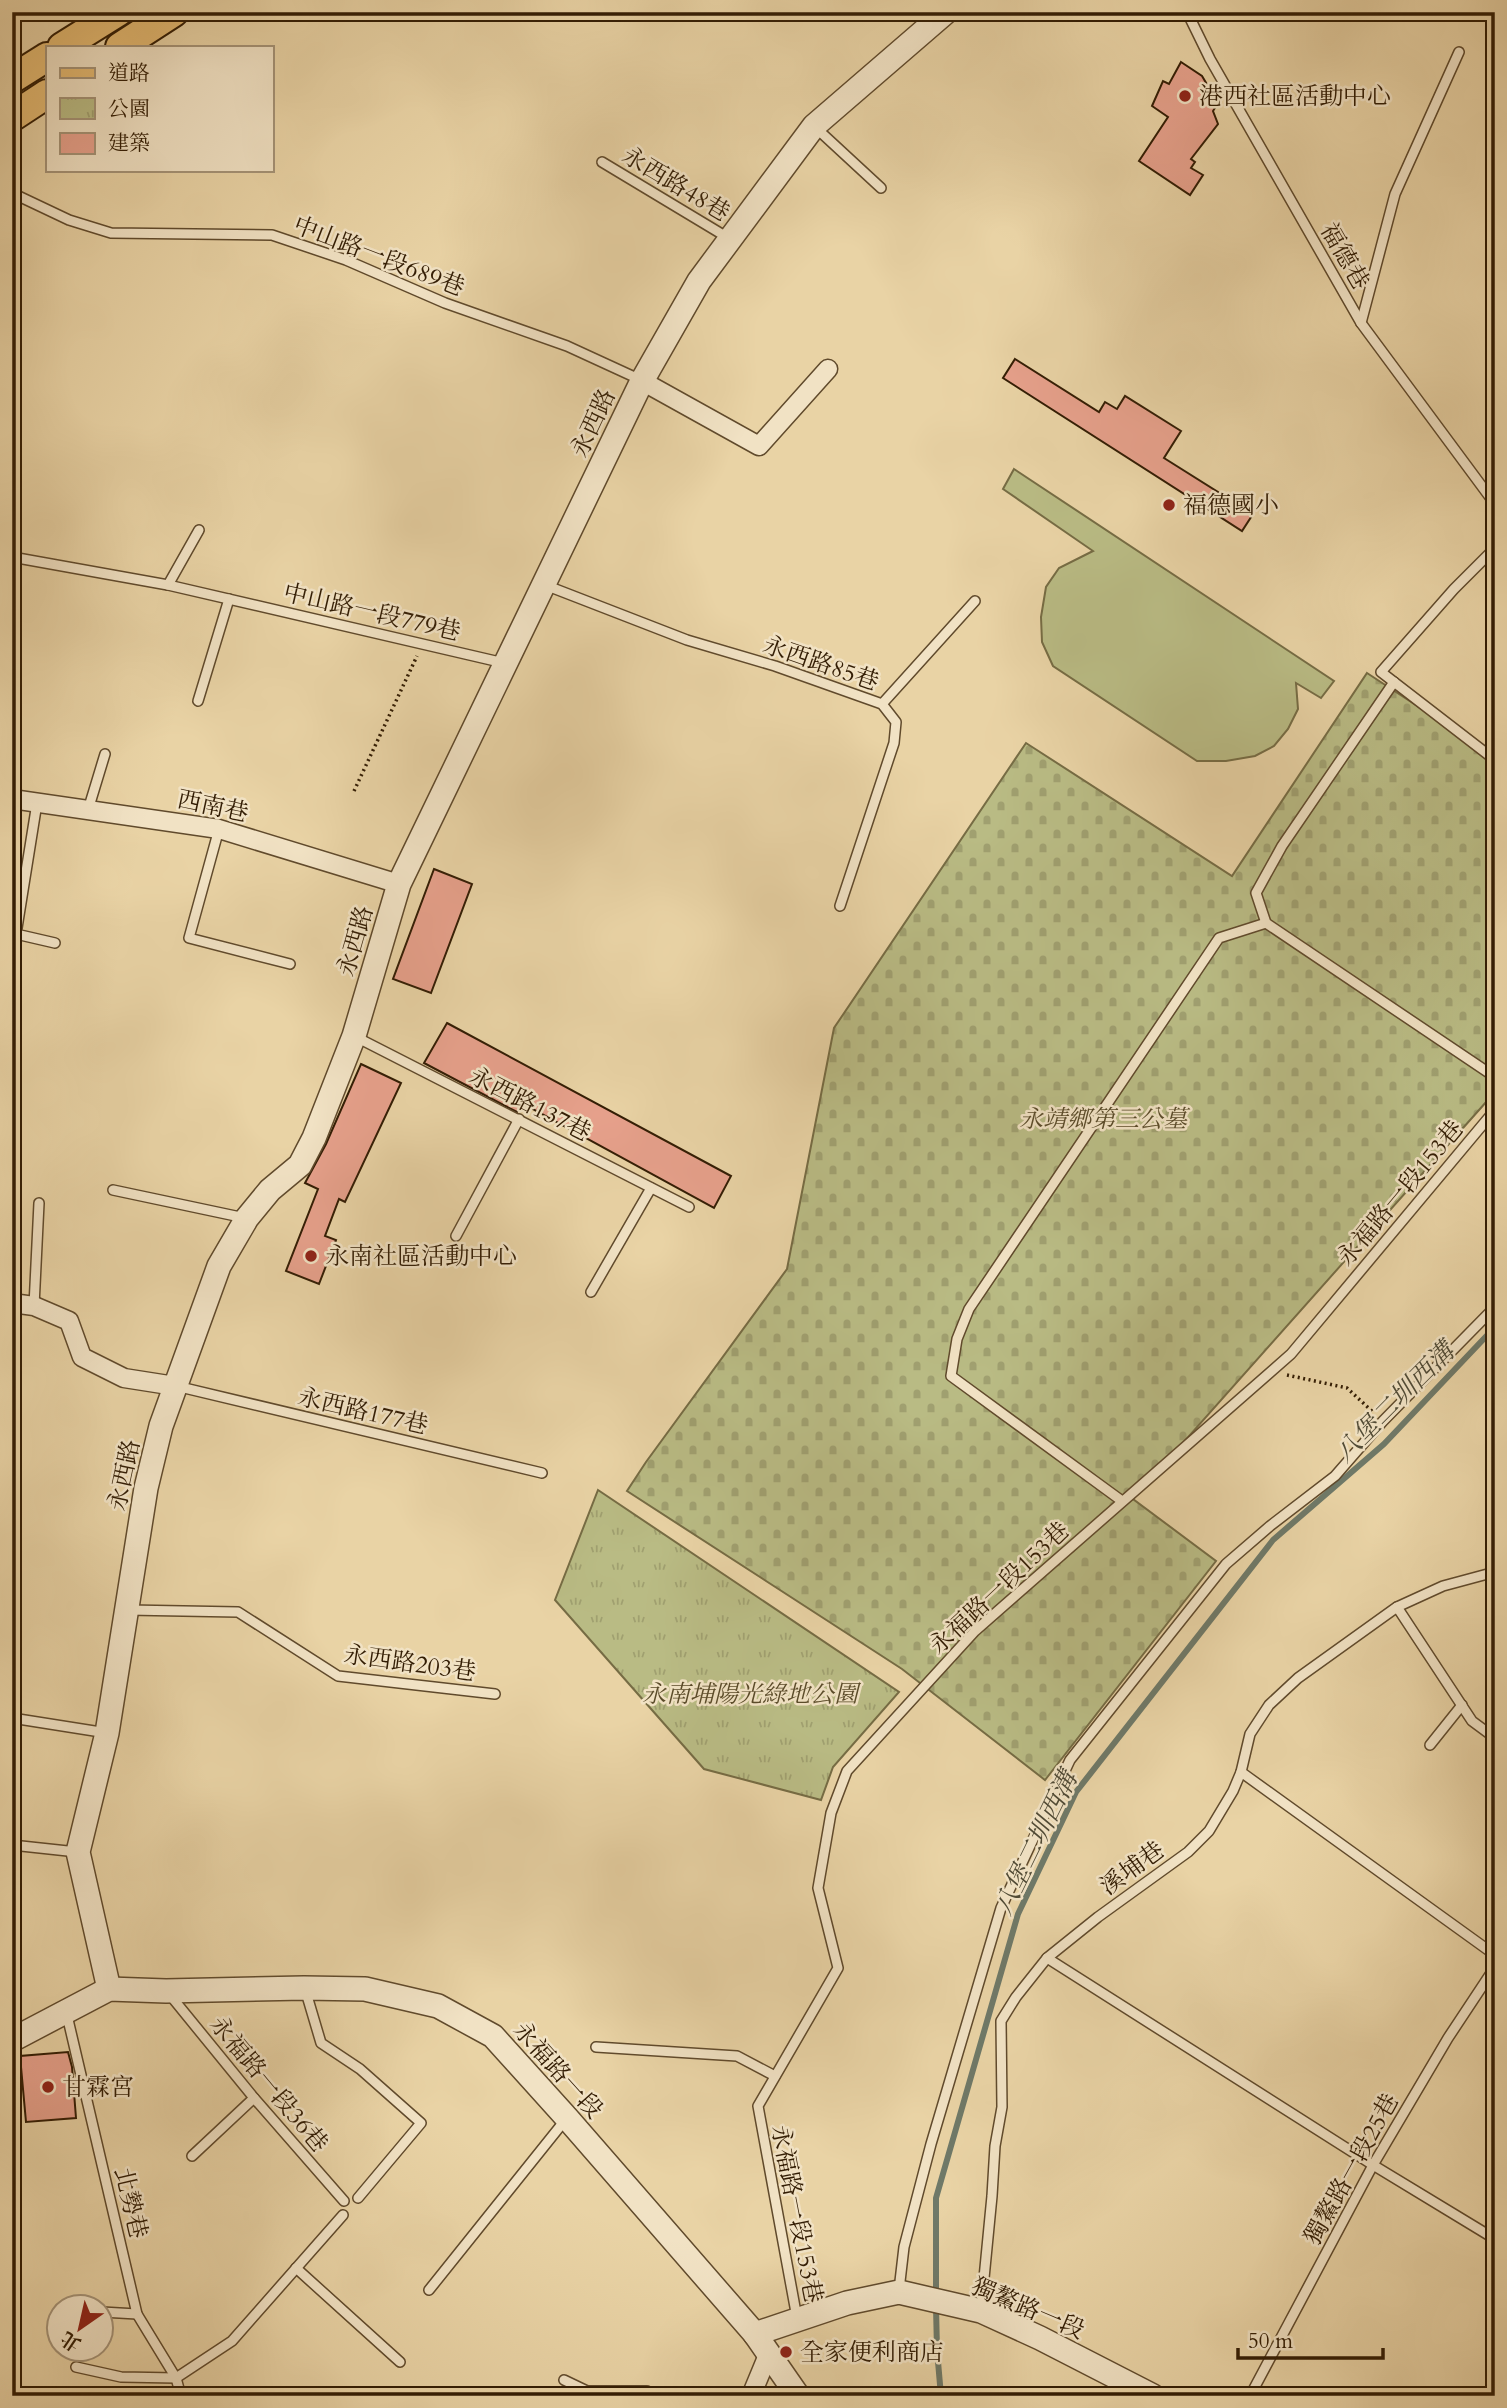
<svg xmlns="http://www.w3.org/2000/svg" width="1507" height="2408" font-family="Cardo,'Noto Serif TC',serif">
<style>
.grass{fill:#b9bb84;stroke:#766c44;stroke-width:2}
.cemetery{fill:url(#cemetery-stones);stroke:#766c44;stroke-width:2}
.park{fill:url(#park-tufts);stroke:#766c44;stroke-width:2}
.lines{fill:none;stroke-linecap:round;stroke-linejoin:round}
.stream{stroke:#6f7968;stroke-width:6}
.building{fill:#e7a18c;stroke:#331d04;stroke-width:2}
.service-casing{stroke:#604a2c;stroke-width:12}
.minor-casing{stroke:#604a2c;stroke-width:21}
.tertiary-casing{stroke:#604a2c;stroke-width:26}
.primary-casing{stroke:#331d04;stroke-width:32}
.path{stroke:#331d04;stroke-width:3.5;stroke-dasharray:2 3.5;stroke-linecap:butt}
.service{stroke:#f1e2c4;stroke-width:9}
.minor{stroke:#f1e2c4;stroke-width:18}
.tertiary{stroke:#f1e2c4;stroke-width:23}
.primary{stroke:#e4ba72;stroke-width:28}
.poi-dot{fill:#8f2418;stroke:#f1e2c4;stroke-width:2.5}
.labels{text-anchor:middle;stroke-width:5;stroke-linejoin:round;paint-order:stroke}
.poi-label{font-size:24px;fill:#331d04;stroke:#f1e2c4;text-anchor:start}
.street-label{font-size:24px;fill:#331d04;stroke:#f1e2c4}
.park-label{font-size:24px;font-style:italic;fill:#5b4c2a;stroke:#f1e2c4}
.water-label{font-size:26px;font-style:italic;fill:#514b36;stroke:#f1e2c4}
</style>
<defs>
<pattern id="cemetery-stones" width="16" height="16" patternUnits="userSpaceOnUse" patternTransform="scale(1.75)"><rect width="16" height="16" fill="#b9bb84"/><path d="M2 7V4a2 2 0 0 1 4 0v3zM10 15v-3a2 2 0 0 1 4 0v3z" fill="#a0a070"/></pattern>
<pattern id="park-tufts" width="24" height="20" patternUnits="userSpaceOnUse" patternTransform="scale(1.75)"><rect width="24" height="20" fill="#b9bb84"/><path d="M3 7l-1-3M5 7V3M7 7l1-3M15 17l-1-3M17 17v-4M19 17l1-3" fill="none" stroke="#a0a070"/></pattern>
</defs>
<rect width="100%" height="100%" fill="#e9d3a5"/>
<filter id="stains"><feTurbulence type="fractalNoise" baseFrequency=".00286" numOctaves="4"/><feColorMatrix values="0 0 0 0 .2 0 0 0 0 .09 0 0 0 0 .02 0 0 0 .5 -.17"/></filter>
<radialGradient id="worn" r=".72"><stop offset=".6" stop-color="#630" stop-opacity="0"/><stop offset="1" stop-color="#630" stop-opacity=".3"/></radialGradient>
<!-- grass -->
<polygon class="grass" points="1014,469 1334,681 1321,698 1296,683 1298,709 1288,729 1274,746 1255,756 1226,761 1197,761 1053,666 1042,642 1041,617 1046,587 1059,568 1093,551 1003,489"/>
<!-- cemetery -->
<polygon class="cemetery" points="1367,673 1495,757 1495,1092 1133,1499 1216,1561 1045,1780 902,1669 627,1491 646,1462 787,1269 834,1028 1026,743 1232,876"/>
<!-- park -->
<polygon class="park" points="598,1490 899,1692 833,1767 821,1800 704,1769 555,1600"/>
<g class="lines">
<!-- stream -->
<g class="stream">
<polyline points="936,2296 936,2198 1018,1914 1076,1792 1273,1540 1384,1444 1495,1327"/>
<polyline points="936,2307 937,2350 941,2396"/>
</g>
</g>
<!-- building -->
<g class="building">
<polygon points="1181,62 1202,76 1218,103 1213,111 1218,124 1191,159 1195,162 1191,168 1203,175 1190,195 1139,161 1168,117 1152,106 1163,81 1169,84"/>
<polygon points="1015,359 1099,412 1105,402 1117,409 1125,396 1181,431 1164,458 1253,514 1242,531 1003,378"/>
<polygon points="434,869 472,884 431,993 393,979"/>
<polygon points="447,1023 731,1176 714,1208 522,1103 517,1112 424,1063"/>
<polygon points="361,1064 401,1083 345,1202 339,1199 325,1236 336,1240 319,1284 286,1271 318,1189 305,1183 326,1144"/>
<polygon points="68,2052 72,2067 76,2118 26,2122 20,2056"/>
</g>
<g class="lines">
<!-- service casing -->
<g class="service-casing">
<g id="service">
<polyline points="1187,12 1210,59 1361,323 1495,504"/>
<polyline points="815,127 881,188"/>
<polyline points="602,162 730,239"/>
<polyline points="12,193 69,220 111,233 272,235 346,260 445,303 567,346 641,380"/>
<polyline points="1361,323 1395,194 1459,52"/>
<polyline points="1495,548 1454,589 1381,672 1495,760"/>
<polyline points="12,557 168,585 504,663"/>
<polyline points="168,585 199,530"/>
<polyline points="545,585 687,640 775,666 882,704 896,722 894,743 840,906"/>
<polyline points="1394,682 1282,846 1256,893 1266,923 1495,1077"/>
<polyline points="198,701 229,599"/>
<polyline points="882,704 975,601"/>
<polyline points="37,803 16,934 55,943"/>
<polyline points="88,810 105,754"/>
<polyline points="219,829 189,938 290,964"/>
<polyline points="354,1036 689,1207"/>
<polyline points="113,1190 245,1218"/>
<polyline points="456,1236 519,1119"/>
<polyline points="591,1292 651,1188"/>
<polyline points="34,1306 39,1203"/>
<polyline points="176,1386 542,1473"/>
<polyline points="1122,1501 951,1376 957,1339 969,1309 1219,938 1266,923"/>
<polyline points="1397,1607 1472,1721 1495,1738"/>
<polyline points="128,1610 238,1612 338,1676 495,1694"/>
<polyline points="12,1718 107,1733"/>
<polyline points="1430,1745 1462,1705"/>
<polyline points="1241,1772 1495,1955"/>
<polyline points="12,1845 77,1852"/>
<polyline points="1047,1958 1373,2165 1495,2239"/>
<polyline points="305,1989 321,2043 360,2069 421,2123 358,2198"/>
<polyline points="170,1995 254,2098 344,2201"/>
<polyline points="66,2011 137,2314 176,2378 181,2396"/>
<polyline points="596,2047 737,2056 775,2076"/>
<polyline points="192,2156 254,2098"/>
<polyline points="296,2268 400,2362"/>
<polyline points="429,2290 566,2119"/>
<polyline points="899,2290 904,2247 931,2144 1001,1908 1070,1760 1226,1564 1270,1526 1335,1476 1383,1421 1495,1307"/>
<polyline points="981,2309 992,2196 995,2146 1002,2107 1001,2021 1016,1997 1047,1958 1098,1917 1188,1852 1209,1831 1233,1791 1241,1772 1250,1734 1269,1705 1298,1678 1397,1607 1443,1586 1495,1572"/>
<polyline points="102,2312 137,2314"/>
<polyline points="797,2318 758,2106 838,1968 818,1888 831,1813 847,1771 975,1631 1291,1354 1495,1110"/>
<polyline points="76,2367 121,2377 176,2378 232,2341 343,2215"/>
<polyline points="564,2380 587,2391 647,2391 649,2396"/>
<polyline points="1250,2396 1373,2165 1448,2038 1495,1967"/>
</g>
</g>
<!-- minor casing -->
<g class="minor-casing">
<g id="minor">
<polyline points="642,381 759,446 828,369"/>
<polyline points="12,799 219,829 399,884"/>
<polyline points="12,1303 34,1306 69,1321 82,1357 124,1378 175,1386"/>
<polyline points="751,2396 768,2355"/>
</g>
</g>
<!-- tertiary casing -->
<g class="tertiary-casing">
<g id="tertiary">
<polyline points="109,1989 78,1852 107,1733 146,1488 161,1426 219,1266 247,1218 270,1190 300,1165 314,1138 354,1036 399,884 642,381 699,281 814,126 946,12"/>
<polyline points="12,2040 109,1989 166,1991 304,1988 365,1989 438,2006 493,2036 567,2118 755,2334 798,2396"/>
<polyline points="755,2334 847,2303 899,2292 981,2311 1040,2338 1153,2396"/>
</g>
</g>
<!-- primary casing -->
<g class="primary-casing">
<g id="primary">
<polyline points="62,47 118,12"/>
<polyline points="120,47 174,12"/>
<polyline points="12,79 47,57"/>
<polyline points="12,117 47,94"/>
</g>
</g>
<!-- path -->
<g class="path">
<polyline points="354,791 417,656"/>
<polyline points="1287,1375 1347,1388 1374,1413"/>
</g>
<!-- service -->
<use href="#service" class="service"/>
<!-- minor -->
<use href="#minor" class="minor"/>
<!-- tertiary -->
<use href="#tertiary" class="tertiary"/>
<!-- primary -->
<use href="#primary" class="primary"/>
</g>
<!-- markers -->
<g class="poi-dot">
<circle cx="1185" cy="96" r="7"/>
<circle cx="1169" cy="505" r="7"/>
<circle cx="311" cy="1256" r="7"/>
<circle cx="48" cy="2087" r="7"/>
<circle cx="786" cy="2352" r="7"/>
</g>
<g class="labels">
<!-- poi labels -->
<g class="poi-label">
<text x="1199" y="104">港西社區活動中心</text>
<text x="1183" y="513">福德國小</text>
<text x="325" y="1264">永南社區活動中心</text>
<text x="62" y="2095">甘霖宮</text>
<text x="800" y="2360">全家便利商店</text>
</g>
<!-- street labels -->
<g class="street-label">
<text transform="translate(676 184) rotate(31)" y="8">永西路48巷</text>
<text transform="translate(379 256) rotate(21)" y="8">中山路一段689巷</text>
<text transform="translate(1345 256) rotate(60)" y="8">福德巷</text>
<text transform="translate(593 423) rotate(-65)" y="8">永西路</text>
<text transform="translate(372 612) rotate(13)" y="8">中山路一段779巷</text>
<text transform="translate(821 663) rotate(19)" y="8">永西路85巷</text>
<text transform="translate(213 806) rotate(12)" y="8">西南巷</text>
<text transform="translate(355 941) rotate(-74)" y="8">永西路</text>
<text transform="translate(530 1104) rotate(27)" y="8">永西路137巷</text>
<text transform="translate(1400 1193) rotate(-50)" y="8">永福路一段153巷</text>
<text transform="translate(363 1411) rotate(13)" y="8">永西路177巷</text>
<text transform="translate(124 1475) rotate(-78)" y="8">永西路</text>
<text transform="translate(999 1588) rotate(-43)" y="8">永福路一段153巷</text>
<text transform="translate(410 1663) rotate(8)" y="8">永西路203巷</text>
<text transform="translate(1132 1868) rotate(-36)" y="8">溪埔巷</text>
<text transform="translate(558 2070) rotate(48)" y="8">永福路一段</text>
<text transform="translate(269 2084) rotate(50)" y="8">永福路一段36巷</text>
<text transform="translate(1351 2169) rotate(-61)" y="8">獨鰲路一段25巷</text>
<text transform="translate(131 2203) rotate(77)" y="8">北勢巷</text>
<text transform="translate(797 2214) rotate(79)" y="8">永福路一段153巷</text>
<text transform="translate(1028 2308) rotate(23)" y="8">獨鰲路一段</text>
</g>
<!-- park labels -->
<g class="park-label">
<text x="1103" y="1127">永靖鄉第三公墓</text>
<text x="750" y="1702">永南埔陽光綠地公園</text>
</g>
<!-- water labels -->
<g class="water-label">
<text transform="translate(1394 1402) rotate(-45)" y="9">八堡二圳西溝</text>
<text transform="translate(1035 1843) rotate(-64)" y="9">八堡二圳西溝</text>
</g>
</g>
<!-- margin -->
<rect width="1507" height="2408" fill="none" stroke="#e9d3a5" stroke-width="42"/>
<rect x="14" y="14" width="1479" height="2380" fill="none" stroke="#331d04" stroke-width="3.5"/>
<rect x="21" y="21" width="1465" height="2366" fill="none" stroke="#331d04" stroke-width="2"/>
<!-- legend -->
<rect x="46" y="46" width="228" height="126" fill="#f1e2c4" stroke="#a59377" stroke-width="2"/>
<rect x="60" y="68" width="35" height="10" fill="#e4ba72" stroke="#a59377" stroke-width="2"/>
<text x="108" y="80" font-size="21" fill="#331d04">道路</text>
<rect x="60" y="98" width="35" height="21" fill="url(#park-tufts)" stroke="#a59377" stroke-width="2"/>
<text x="108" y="116" font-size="21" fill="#331d04">公園</text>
<rect x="60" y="133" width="35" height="21" fill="#e7a18c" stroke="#a59377" stroke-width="2"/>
<text x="108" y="150" font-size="21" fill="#331d04">建築</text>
<!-- north arrow -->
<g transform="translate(80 2328) rotate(214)"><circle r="33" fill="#f1e2c4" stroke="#a59377" stroke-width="2"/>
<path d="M0-5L12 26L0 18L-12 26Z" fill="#8f2418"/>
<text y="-10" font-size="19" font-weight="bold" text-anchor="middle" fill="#331d04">北</text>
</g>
<!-- scale -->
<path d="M1238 2348v10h145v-10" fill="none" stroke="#331d04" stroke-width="3.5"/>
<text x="1248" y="2348" font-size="21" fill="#331d04" stroke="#f1e2c4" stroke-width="5" paint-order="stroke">50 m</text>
<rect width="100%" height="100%" filter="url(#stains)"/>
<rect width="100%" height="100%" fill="url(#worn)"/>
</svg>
